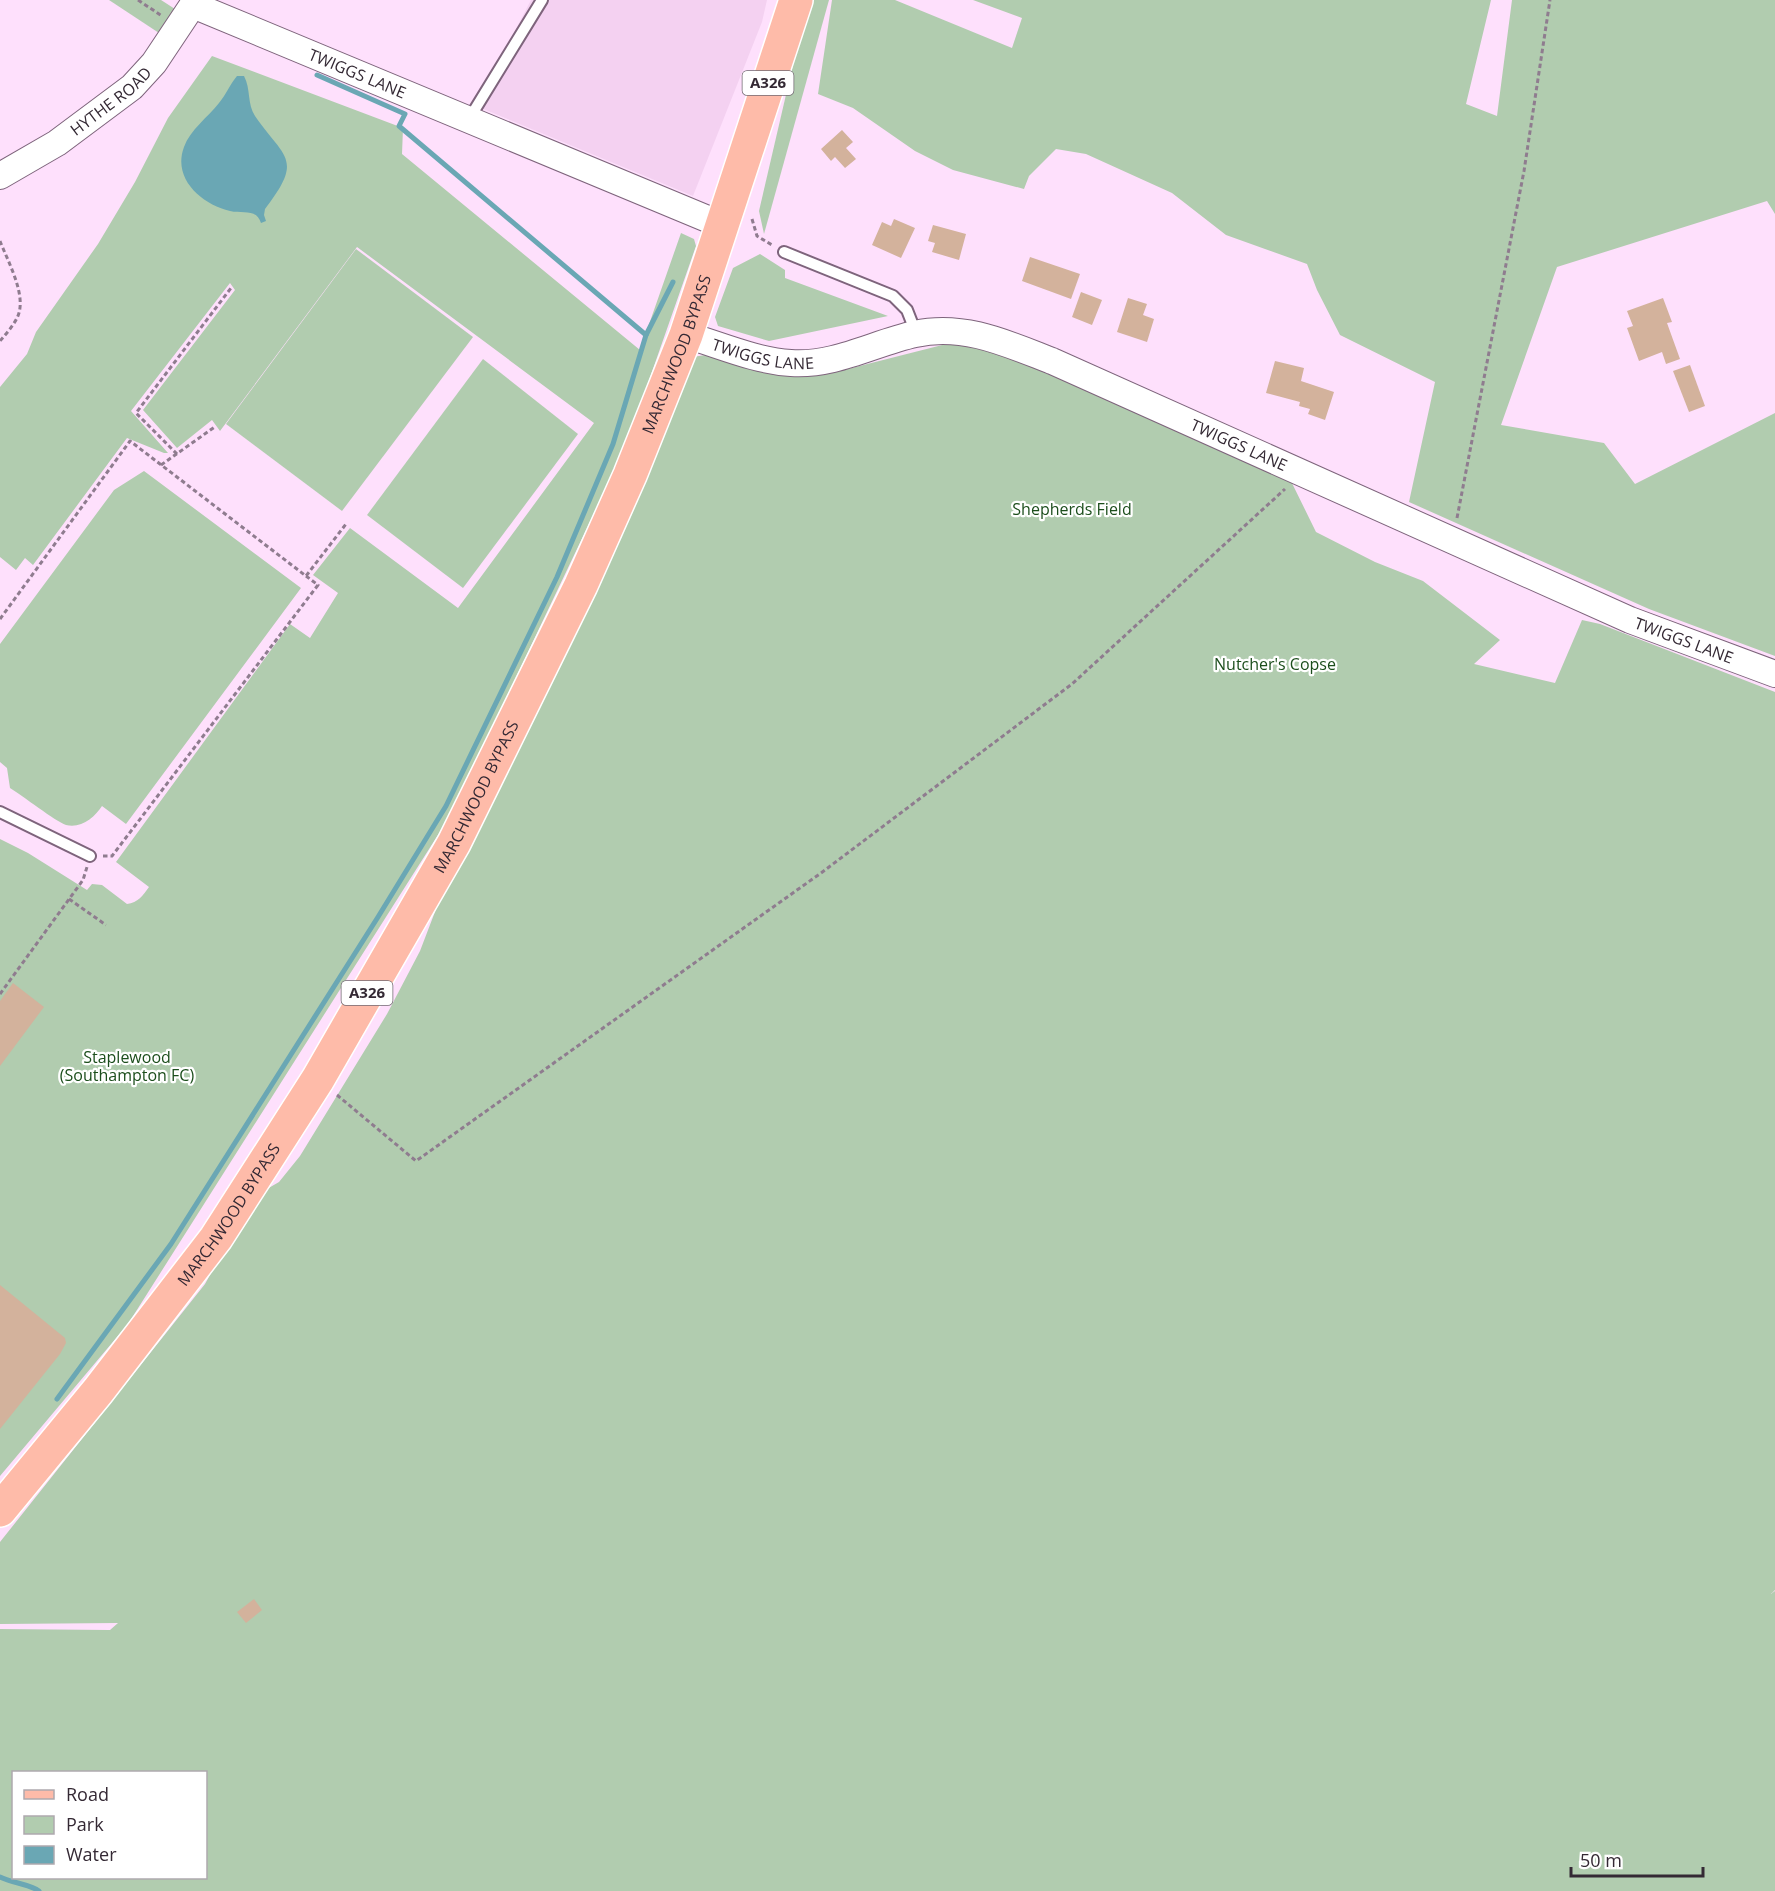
<svg xmlns="http://www.w3.org/2000/svg" width="1775" height="1891" font-family="'Open Sans',sans-serif">
<style>
.built{fill:#f4d1f1}
.green{fill:#b1ccaf;fill-rule:evenodd}
.water{fill:#6aa7b4}
.lines{fill:none;stroke-linecap:round;stroke-linejoin:round}
.stream{stroke:#6aa7b4;stroke-width:5}
.building{fill:#d3b29c}
.service-casing{stroke:#7e647c;stroke-width:14}
.tertiary-casing{stroke:#7e647c;stroke-width:28}
.primary-casing{stroke:#fff;stroke-width:36}
.path{stroke:#8f7c8f;stroke-width:3;stroke-dasharray:4.5 3;stroke-linecap:butt}
.service{stroke:#fff;stroke-width:10}
.tertiary{stroke:#fff;stroke-width:26}
.primary{stroke:#febba9;stroke-width:33}
.labels{text-anchor:middle;stroke-width:4.5;stroke-linejoin:round;paint-order:stroke}
.shield{fill:#fff;stroke:#716971;stroke-width:1.5}
.shield-label{font-size:15px;font-weight:bold;fill:#342934}
.street-label{font-size:16px;fill:#342934;stroke:#fff}
.park-label{font-size:16px;fill:#1c4e1c;stroke:#fff}
</style>
<rect width="100%" height="100%" fill="#fee0fc"/>
<!-- built -->
<polygon class="built" points="531,0 767,0 762,22 693,196 476,106"/>
<!-- green -->
<g class="green">
<polygon points="109,0 161,0 175,9 159,33"/>
<polygon points="808,0 829,0 764,234 759,211"/>
<polygon points="832,0 895,0 1012,48 1022,18 973,0 1491,0 1466,104 1497,116 1512,0 1775,0 1775,214 1767,201 1557,267 1501,425 1604,443 1635,484 1775,413 1775,656 1649,609 1409,502 1435,382 1340,335 1317,290 1307,264 1226,235 1172,193 1086,154 1056,149 1029,176 1024,189 953,170 915,151 853,108 818,94"/>
<path d="M212,56L403,128L402,154L640,350L681,233L694,239L696,246L626,446L450,816L128,1324L0,1476V839L28,853L87,890L92,884L102,885L127,904C138,903 143,895 149,887L116,862L290,624L310,638L338,593L313,575L350,528L458,608L594,423L357,247L220,431L212,420L177,448L143,410L235,290L230,283L131,411L168,453H164L127,438L33,565L25,558L16,570L0,557V387L27,354L36,332L98,244L135,182L168,118Z"/>
<polygon points="356,249 473,337 342,511 226,424"/>
<polygon points="760,254 785,270 785,278 888,316 769,341 718,326 715,317 733,268"/>
<path d="M958,341L1019,355L1288,475L1316,532L1375,562L1423,581L1500,640L1474,664L1555,683L1582,620L1600,624L1775,692V1590L1771,1594L1775,1591V1891H0V1629L110,1630L118,1623L0,1624V1542L205,1284L253,1197L279,1182L300,1156L387,1014L420,951L446,883L693,357L711,354L758,369L828,374ZM14,1772H206V1878H14Z"/>
<polygon points="483,359 578,434 463,588 367,515"/>
<path d="M144,471L301,588L126,824L102,806C95,817 81,829 66,825C55,821 23,796 10,788L7,768L0,762V644L114,490Z"/>
</g>
<!-- water -->
<path class="water" d="M237,76H244C251,89 247,104 255,116C285,159 304,158 265,209L264,215L266,221L261,223C256,208 243,214 230,211C202,204 172,179 184,147C190,130 208,117 219,103C226,95 230,84 237,76Z"/>
<g class="lines">
<!-- stream -->
<g class="stream">
<polyline points="317,75 405,114 399,126 646,335"/>
<polyline points="57,1399 171,1244 378,917 446,806 557,577 613,444 646,335 673,282"/>
<path d="M0,1877C12,1883 29,1884 39,1891"/>
</g>
</g>
<!-- building -->
<g class="building">
<polygon points="842,130 853,142 846,148 856,159 845,168 835,157 831,161 821,149"/>
<polygon points="894,219 915,228 901,258 872,245 882,222 891,226"/>
<polygon points="933,225 966,234 959,260 932,252 935,243 928,241"/>
<polygon points="1030,257 1080,274 1071,299 1022,281"/>
<polygon points="1081,292 1102,300 1092,325 1072,317"/>
<polygon points="1128,298 1147,304 1143,315 1154,319 1147,342 1117,332"/>
<polygon points="1663,298 1672,322 1667,323 1680,359 1666,364 1662,352 1639,361 1627,328 1633,326 1627,311"/>
<polygon points="1275,361 1304,368 1301,381 1334,392 1325,420 1308,414 1310,409 1299,406 1300,402 1266,393"/>
<polygon points="1690,365 1705,406 1689,412 1673,371"/>
<polygon points="13,983 44,1007 0,1066 0,1001"/>
<polygon points="0,1285 65,1338 66,1343 60,1354 0,1429"/>
<polygon points="254,1599 262,1610 246,1623 237,1612"/>
</g>
<g class="lines">
<!-- service casing -->
<g class="service-casing">
<g id="service">
<polyline points="469,119 542,0"/>
<polyline points="784,252 893,296 907,310 916,333"/>
<polyline points="0,812 90,856"/>
</g>
</g>
<!-- tertiary casing -->
<g class="tertiary-casing">
<g id="tertiary">
<path id="s1" d="M193,5L722,225"/>
<path id="s2" d="M0,176L57,143L132,87L154,63L196,0"/>
<path id="s3" d="M686,335C720,345 756,361 791,363C835,366 874,343 915,334C964,323 1008,344 1052,361L1630,620L1775,674"/>
</g>
</g>
<!-- primary casing -->
<g class="primary-casing">
<g id="primary">
<path id="s4" d="M0,1510L98,1391L216,1238L318,1079L454,843L581,585L630,475L686,335L796,0"/>
</g>
</g>
<!-- path -->
<g class="path">
<polyline points="138,0 162,16"/>
<polyline points="752,219 757,236 772,245"/>
<path d="M0,241C8,262 28,297 17,318C13,326 6,334 0,341"/>
<polyline points="177,454 136,413 231,288"/>
<polyline points="161,465 216,426"/>
<polyline points="1457,518 1524,171 1550,0"/>
<polyline points="0,619 130,441 306,576 346,524"/>
<polyline points="103,856 112,856 318,585 306,576"/>
<polyline points="69,899 106,925"/>
<polyline points="0,994 83,880 87,867"/>
<polyline points="337,1095 416,1161 821,873 1072,684 1285,489"/>
</g>
<!-- service -->
<use href="#service" class="service"/>
<!-- tertiary -->
<use href="#tertiary" class="tertiary"/>
<!-- primary -->
<use href="#primary" class="primary"/>
</g>
<g class="labels">
<!-- shield labels -->
<g class="shield">
<rect x="742.5" y="71" width="51" height="24" rx="4.5"/>
<rect x="341.5" y="981" width="51" height="24" rx="4.5"/>
</g>
<g class="shield-label">
<text x="768" y="88">A326</text>
<text x="367" y="998">A326</text>
</g>
<!-- street labels -->
<g class="street-label">
<text dy="6" stroke="none"><textPath href="#s1" startOffset="178">TWIGGS LANE</textPath></text>
<text dy="6" stroke="none"><textPath href="#s2" startOffset="134">HYTHE ROAD</textPath></text>
<text dy="6" stroke="none"><textPath href="#s3" startOffset="80">TWIGGS LANE</textPath></text>
<text dy="6" stroke="none"><textPath href="#s4" startOffset="1346">MARCHWOOD BYPASS</textPath></text>
<text dy="6" stroke="none"><textPath href="#s3" startOffset="584">TWIGGS LANE</textPath></text>
<text dy="6" stroke="none"><textPath href="#s3" startOffset="1070">TWIGGS LANE</textPath></text>
<text dy="6" stroke="none"><textPath href="#s4" startOffset="860">MARCHWOOD BYPASS</textPath></text>
<text dy="6" stroke="none"><textPath href="#s4" startOffset="374">MARCHWOOD BYPASS</textPath></text>
</g>
<!-- park labels -->
<g class="park-label">
<text x="1072" y="515">Shepherds Field</text>
<text x="1275" y="670">Nutcher's Copse</text>
<text x="127" y="1063">Staplewood<tspan x="127" dy="18">(Southampton FC)</tspan></text>
</g>
</g>
<!-- legend -->
<rect x="12" y="1771" width="195" height="108" fill="#ffffff" stroke="#aea9ae" stroke-width="1.5"/>
<rect x="24" y="1790" width="30" height="9" fill="#febba9" stroke="#aea9ae" stroke-width="1.5"/>
<text x="66" y="1801" font-size="18" fill="#342934">Road</text>
<rect x="24" y="1816" width="30" height="18" fill="#b1ccaf" stroke="#aea9ae" stroke-width="1.5"/>
<text x="66" y="1831" font-size="18" fill="#342934">Park</text>
<rect x="24" y="1846" width="30" height="18" fill="#6aa7b4" stroke="#aea9ae" stroke-width="1.5"/>
<text x="66" y="1861" font-size="18" fill="#342934">Water</text>
<!-- scale -->
<path d="M1571 1867v9h132v-9" fill="none" stroke="#342934" stroke-width="3"/>
<text x="1580" y="1867" font-size="18" fill="#342934" stroke="#ffffff" stroke-width="4.5" paint-order="stroke">50 m</text>
</svg>
